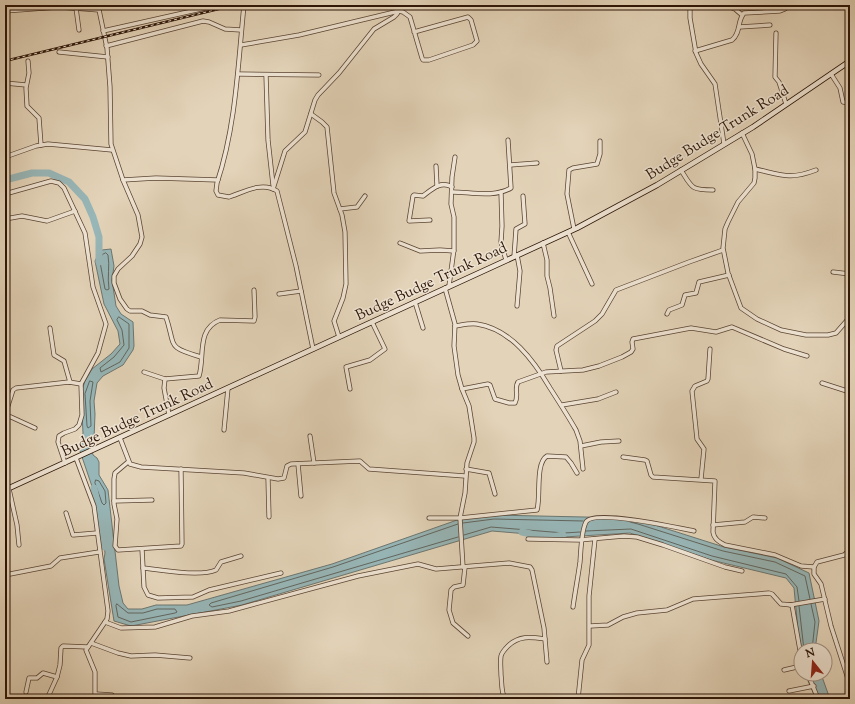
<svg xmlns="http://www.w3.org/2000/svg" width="855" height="704" font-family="'Sorts Mill Goudy',serif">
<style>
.water{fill:#97b6b7;stroke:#6c7671}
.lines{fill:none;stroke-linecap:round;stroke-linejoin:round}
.shore{stroke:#62665f;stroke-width:1}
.river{stroke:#97b6b7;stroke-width:7}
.street-casing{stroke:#5a4433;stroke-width:5}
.secondary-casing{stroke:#2c1507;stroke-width:6}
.street{stroke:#ede2d1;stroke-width:3.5}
.secondary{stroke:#ede2d1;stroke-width:4.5}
.rail-casing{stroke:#2c1507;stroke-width:2.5}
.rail{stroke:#ede2d1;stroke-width:1;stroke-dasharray:3;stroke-linecap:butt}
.labels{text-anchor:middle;stroke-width:3;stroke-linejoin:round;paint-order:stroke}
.street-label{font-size:15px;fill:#2c1507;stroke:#ede2d1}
</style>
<rect width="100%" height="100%" fill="#e3d3b8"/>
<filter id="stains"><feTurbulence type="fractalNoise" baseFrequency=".005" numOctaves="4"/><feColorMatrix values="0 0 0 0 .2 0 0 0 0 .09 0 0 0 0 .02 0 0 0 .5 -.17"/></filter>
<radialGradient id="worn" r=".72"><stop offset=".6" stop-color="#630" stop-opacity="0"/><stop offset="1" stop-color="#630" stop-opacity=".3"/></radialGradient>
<!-- water -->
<g class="water">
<polygon points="111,249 114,266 112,280 116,306 121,314 133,322 134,346 133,350 123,365 103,376 97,383 94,401 95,414 94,439 91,447 93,455 97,458 99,462 99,475 108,490 119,586 123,603 128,609 142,609 156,605 187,605 332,564 460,519 493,515 630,518 639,520 724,547 777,558 809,573 819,621 815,650 801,650 801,662 794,588 786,578 711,560 630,533 564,537 492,531 242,605 131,626 114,621 104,559 105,553 100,510 80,451 83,433 81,393 85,381 92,369 111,354 120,344 118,331 104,304 95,261 99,253 102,250"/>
<polygon points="805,674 821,674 830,699 816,699"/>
</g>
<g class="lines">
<!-- shore -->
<g class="shore">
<path d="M106,253L108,255C110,266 107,277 109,289L107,290L105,289L100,262L102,255Z"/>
<polygon points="119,317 129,324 129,348 120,362 101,372 100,368 114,357 124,345 122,330 117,320"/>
<polygon points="90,381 93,382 90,401 91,426 88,428 87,426 85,394"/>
<polygon points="96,480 99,481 105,491 106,503 104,505 102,503 95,483"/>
<polyline points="630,522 638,524 723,551 775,562 805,576 810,599"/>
<polyline points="463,523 494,519 583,521"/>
<polyline points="458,524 333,567 211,603 209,605 212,607 241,601 458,537"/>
<polyline points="586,531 631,529 712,556 786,574 797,587 799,601"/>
<polyline points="464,535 491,527 564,533 580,532"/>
<polygon points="117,604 128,613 143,613 157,609 175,609 177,612 175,613 131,622 118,617 116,606"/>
<polyline points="811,604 815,622 812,650"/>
<polyline points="799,606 804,650"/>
</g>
<!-- river -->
<g class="river">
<polyline points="5,180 32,173 49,173 69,182 85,199 93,217 99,237 99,262"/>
<polyline points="94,488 105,547"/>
<polyline points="522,532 547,538 563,535"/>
</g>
<!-- street casing -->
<g class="street-casing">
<g id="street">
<path d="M98,5L107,48L110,87L111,144L123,180L138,215L142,237L140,244L132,256L118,269L114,276V283L120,299L127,309L130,311H142L150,315L166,317C176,347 166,347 201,357"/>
<path d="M244,5C238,64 236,126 217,183L216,191L218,195L229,197C244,192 262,181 277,191L296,266L313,349"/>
<polyline points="690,5 690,18 696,53 701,64 715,84 724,144"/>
<polyline points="724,5 735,9 742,15"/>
<polyline points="76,8 79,30"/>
<polyline points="5,11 59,7 99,10"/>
<polyline points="739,27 770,25"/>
<polyline points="103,31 219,5"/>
<polyline points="776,33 775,77 779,82 786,104"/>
<polyline points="241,45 299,35 399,11 403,12 410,17 422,58 423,60 429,60 473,45 477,41 471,20 468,17 414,32"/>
<polyline points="106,46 203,21 209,22 225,29 241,30"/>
<path d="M695,51L732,40C741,33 737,21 744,13L780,11L785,9V5"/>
<polyline points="59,52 108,57"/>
<polyline points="28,61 29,73 26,88 27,106 39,118 41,145"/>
<polyline points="238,74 319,75"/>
<polyline points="831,74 840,88 843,102 850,103"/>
<polyline points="266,75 268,140 273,185"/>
<polyline points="5,83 26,85"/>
<polyline points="311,114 322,122 327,127 334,193 342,215 345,232 346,284 343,298 334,321 339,337"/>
<polyline points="742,133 752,154 755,169 755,178 754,183 738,202 728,222 725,229 723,248 728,273 741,308 757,319 781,330 806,335 828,335 836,333 850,317"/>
<polyline points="5,157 36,146 48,144 112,150"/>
<polyline points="510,165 537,163"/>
<polyline points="436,166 437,186"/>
<path d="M755,169C782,175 790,180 816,170"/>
<path d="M681,170C692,188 691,190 713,190"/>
<polyline points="123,180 156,178 218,180"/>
<polyline points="273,189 285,151 305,132 315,100 318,95 339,73 374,29 394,17 397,14 402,5"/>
<path d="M452,192C470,192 494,198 511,188L508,140"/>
<polyline points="501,192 502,226 501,242 506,260"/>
<polyline points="5,194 51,181 59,183 64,188 85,233 93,287 106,324 98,353 81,384 82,415 79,425 75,429 64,433 59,436 58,442 65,463"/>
<polyline points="340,209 357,207 365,196"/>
<polyline points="5,219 22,216 47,221 75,211"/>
<path d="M430,220L409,221L413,196L414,195L423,196C431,190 441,180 452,187"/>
<polyline points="574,229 567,194 569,170 573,168 597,164 600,154 600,141"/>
<polyline points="568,232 592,284"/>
<polyline points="400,243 420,251 440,250 454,251"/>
<polyline points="543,243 547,260 547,276 550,288 554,316"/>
<polyline points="517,255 520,271 517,306"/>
<polyline points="514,257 516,229 525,224 523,196"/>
<polyline points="833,272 850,274"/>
<polyline points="449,286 454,249 454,217 451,204 452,177 455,157"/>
<polyline points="445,288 455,324 454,346 458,375 462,389 469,406 474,438 474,442 467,463 465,493 460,518 463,567"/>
<polyline points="279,294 301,291"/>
<polyline points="415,302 423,328"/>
<polyline points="667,314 669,310 682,305 685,295 696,293 699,282 729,275"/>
<path d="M455,326C462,325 470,323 477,324C511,329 534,361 550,388C559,402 568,416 576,430L580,441L583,469"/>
<polyline points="50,328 54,355 64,361 70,382"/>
<polyline points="561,371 556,350 557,346 595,321 602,314 616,290 689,262 723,250"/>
<path d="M144,372L165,379L199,376C205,357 196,329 220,320L254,321L255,317L254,290"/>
<polyline points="165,379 164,388 169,415"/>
<polyline points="822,383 850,392"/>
<polyline points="350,389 346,367 370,360 385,349 372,322"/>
<path d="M462,389L488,384L490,385L495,399L509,403H515C519,396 514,388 518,382L546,372L583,370L599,366L622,357L631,352L633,349L632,342L633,339L691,328L716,332L732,327L784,349L807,356"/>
<polyline points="562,405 598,399 616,392"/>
<polyline points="5,415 13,390 16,388 69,382 81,384"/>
<polyline points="5,416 11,417 35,428"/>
<polyline points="224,430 228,388"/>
<polyline points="310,436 314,463"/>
<polyline points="120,438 130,464 141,467 244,473 278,479 284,478 287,466 291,464 360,461 369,469 465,476"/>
<polyline points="581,446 601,442 619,441"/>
<path d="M623,457L645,460L647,461L651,475L653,477L715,481L713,532C714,539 719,542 725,545L775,555L801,566L814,567"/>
<polyline points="76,458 94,506 108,611 107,619 86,650 95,672 95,699"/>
<polyline points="128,462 115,473 114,479 114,504 117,519 115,546 118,550 181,546 182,544 181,469"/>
<polyline points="298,464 301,496"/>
<polyline points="466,469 489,473 495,494"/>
<polyline points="268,478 269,517"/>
<polyline points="701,479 704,449 697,439 692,391 695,386 707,381 708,379 710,349"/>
<polyline points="9,489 17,525 19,545"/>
<polyline points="114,501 152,500"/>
<polyline points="66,513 73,535 97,533"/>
<path d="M429,518H460L537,510C541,497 535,463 547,456L566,457L571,463L577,473"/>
<polyline points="713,525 745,522 753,517 765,518"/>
<polyline points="528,539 579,540 624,536 637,537 663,545 725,567 742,571"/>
<polyline points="142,549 144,587 148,595 158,598 193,597 209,590 281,573"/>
<polyline points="850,550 844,555 817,562 814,567 814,574 821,584 831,626 850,685"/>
<polyline points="465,567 463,585 454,587 451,590 449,610 453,623 468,636"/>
<path d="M143,568C162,570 199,577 216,570L221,562L241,556"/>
<polyline points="5,575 51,566 60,558 99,552"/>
<polyline points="790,605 825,599"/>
<path d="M573,607C575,592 578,577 580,562C581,550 581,532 586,522C593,509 679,528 694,531"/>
<polyline points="105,622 121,628 155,627 192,616 229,611 358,576 418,564 436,569 509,563 530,567 532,570 544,628 547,662"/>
<polyline points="590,626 608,625 623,617 637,613 667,610 693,599 769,593 772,594 781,604 792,605 801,656"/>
<polyline points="91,643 118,653 131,656 155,655 190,658"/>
<polyline points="784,670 801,666"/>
<polyline points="808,674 818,699"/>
<polyline points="789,691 814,686"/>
<polyline points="26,692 29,678 37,678 43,673 57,677"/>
<polyline points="96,694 112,695 115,699"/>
<polyline points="47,699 57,677 60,665 61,648 63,646 88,647"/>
<path d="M505,699C501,692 502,683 501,675C501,669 500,662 501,656C502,652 505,649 508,646C519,635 531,637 545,639"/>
<polyline points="578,699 582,660 589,645 589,596 595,539"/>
</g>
</g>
<!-- secondary casing -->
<g class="secondary-casing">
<polyline id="secondary" points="5,490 577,228 657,185 753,127 850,61"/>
</g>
<!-- street -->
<use href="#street" class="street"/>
<!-- secondary -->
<use href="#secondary" class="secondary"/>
<!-- rail casing -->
<g class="rail-casing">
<polyline id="rail" points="5,61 235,5"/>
</g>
<!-- rail -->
<use href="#rail" class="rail"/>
</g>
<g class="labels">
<!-- street labels -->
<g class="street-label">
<text transform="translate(717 132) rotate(-32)" y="5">Budge Budge Trunk Road</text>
<text transform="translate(431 281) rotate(-25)" y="5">Budge Budge Trunk Road</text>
<text transform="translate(137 417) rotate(-25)" y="5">Budge Budge Trunk Road</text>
</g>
</g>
<!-- margin -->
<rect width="855" height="704" fill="none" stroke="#e3d3b8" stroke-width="20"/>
<rect x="6" y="6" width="843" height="692" fill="none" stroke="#2c1507" stroke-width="2"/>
<rect x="10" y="10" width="835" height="684" fill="none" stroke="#2c1507"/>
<!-- north arrow -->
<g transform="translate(813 662) rotate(343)"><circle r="19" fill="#ede2d1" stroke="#a09080"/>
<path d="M0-3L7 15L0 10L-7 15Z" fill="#8f2418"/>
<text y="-6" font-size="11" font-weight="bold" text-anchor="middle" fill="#2c1507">N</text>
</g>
<rect width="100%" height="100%" filter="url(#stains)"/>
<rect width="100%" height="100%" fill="url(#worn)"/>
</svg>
